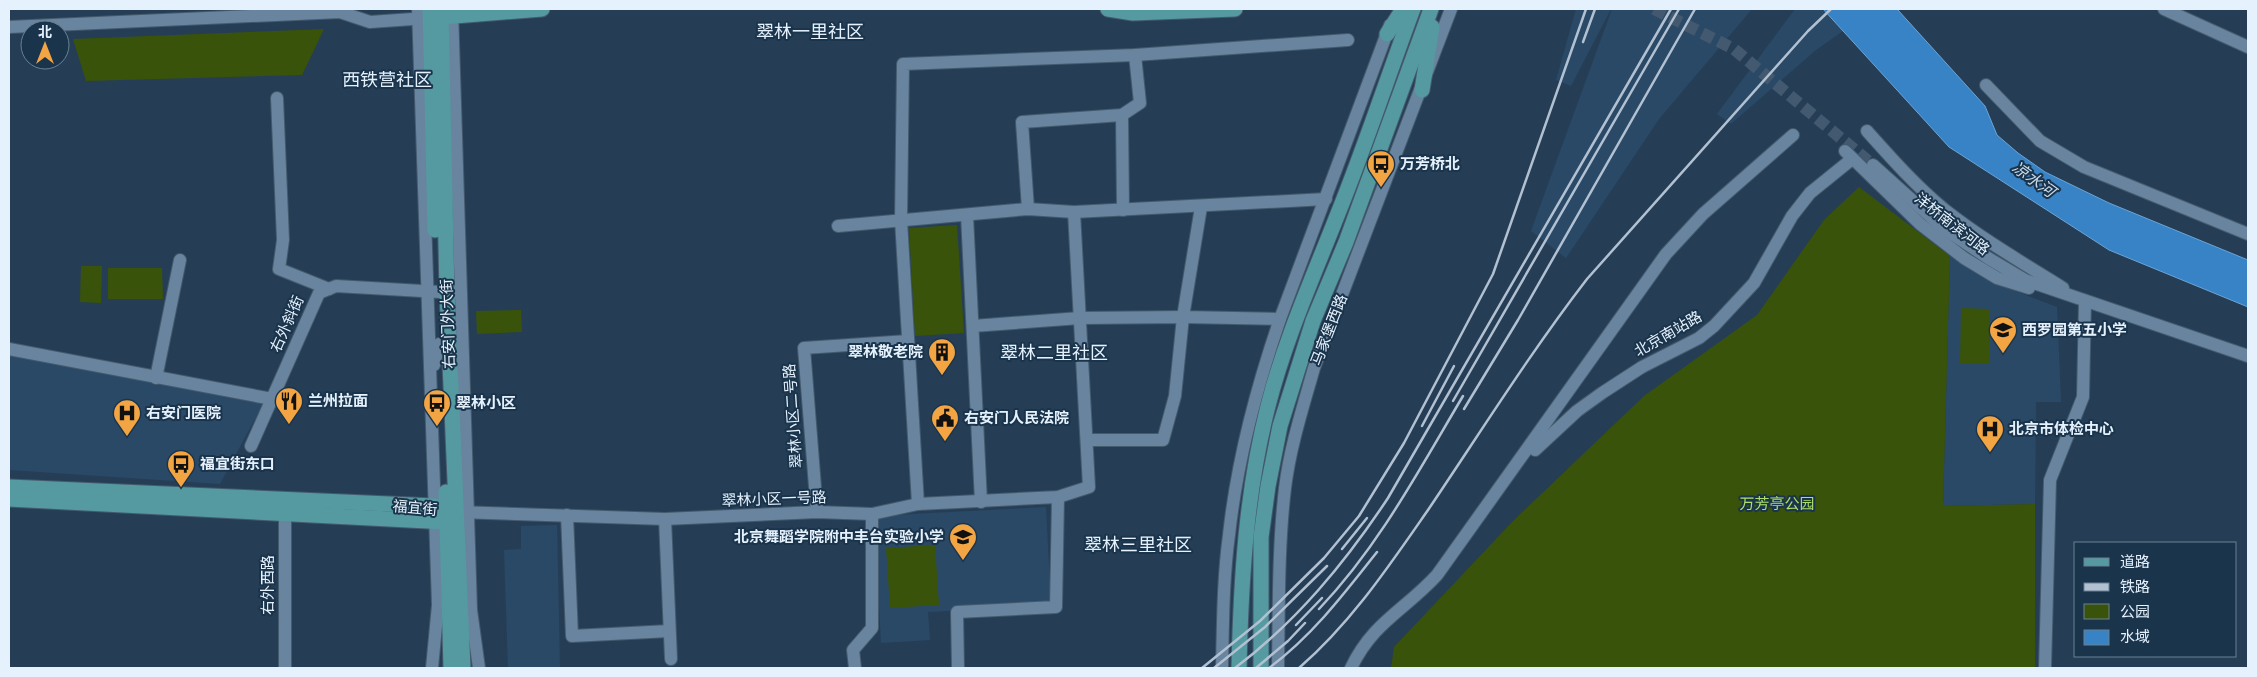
<svg xmlns="http://www.w3.org/2000/svg" width="2257" height="677" font-family="Karla,'Noto Sans SC',sans-serif">
<style>
.built{fill:#2a4966}
.green{fill:#3a530a}
.water{fill:#3783c5;stroke:#6ba4d6}
.lines{fill:none;stroke-linecap:round;stroke-linejoin:round}
.minor-tunnel{stroke:#42596f;stroke-width:12;stroke-dasharray:12 6;stroke-linecap:butt}
.minor-casing{stroke:#445a6d;stroke-width:14}
.major-casing{stroke:#445a6d;stroke-width:17}
.minor{stroke:#68849f;stroke-width:12}
.major{stroke:#559aa0;stroke-width:15}
.rail{stroke:#b2c1d1;stroke-width:2.5}
.labels{text-anchor:middle;stroke-width:4;stroke-linejoin:round;paint-order:stroke}
.poi-label{font-size:15px;font-weight:bold;fill:#e5f1fd;stroke:#1a344b;text-anchor:start}
.street-label{font-size:15px;fill:#e5f1fd;stroke:#1a344b}
.park-label{font-size:15px;fill:#aedf6a;stroke:#1a344b}
.water-label{font-size:16px;font-style:italic;fill:#c8daec;stroke:#1a344b}
.quarter-label{font-size:18px;fill:#e5f1fd;stroke:#1a344b}
</style>
<rect width="100%" height="100%" fill="#253e56"/>
<!-- built -->
<g class="built">
<polygon points="1576,9 1611,9 1571,86 1556,80"/>
<polygon points="1612,9 1752,9 1659,119 1566,258 1531,231"/>
<polygon points="1795,9 1874,9 1816,50 1731,124 1717,114"/>
<polygon points="1950,256 1992,282 2057,307 2061,402 2036,402 2035,504 1943,506"/>
<polygon points="9,354 263,404 220,484 9,470"/>
<polygon points="1046,507 1051,606 928,612 930,640 881,643 874,516"/>
<polygon points="557,525 560,668 508,668 504,550 521,549 521,526"/>
</g>
<!-- green -->
<g class="green">
<polygon points="324,29 302,75 86,81 73,39"/>
<polygon points="1859,187 1950,256 1943,506 2035,504 2035,668 1391,668 1394,647 1513,521 1644,396 1757,315 1824,220"/>
<polygon points="957,225 964,333 915,336 909,228"/>
<polygon points="81,266 102,266 101,303 80,302"/>
<polygon points="108,268 162,268 163,299 108,299"/>
<polygon points="1961,308 1990,309 1989,364 1960,363"/>
<polygon points="521,310 522,332 477,334 476,311"/>
<polygon points="935,545 939,605 890,608 886,548"/>
</g>
<!-- water -->
<polygon class="water" points="1823,9 1897,9 1985,106 1997,135 2018,153 2045,172 2109,203 2248,260 2248,307 2109,250 1949,147"/>
<g class="lines">
<!-- minor-tunnel -->
<polyline class="minor-tunnel" points="1654,9 1734,49 1873,165"/>
<!-- minor casing -->
<g class="minor-casing">
<g id="minor">
<polyline points="418,9 438,605 432,668"/>
<polyline points="452,9 471,610 479,668"/>
<polyline points="2164,9 2248,47"/>
<polyline points="9,27 340,12 370,22 427,18"/>
<polyline points="1986,85 2040,141 2084,167 2248,234"/>
<polyline points="277,98 283,240 279,269 329,289"/>
<polyline points="1122,115 1123,210"/>
<path d="M1867,131C1892,159 1916,186 1945,210C1982,239 2023,263 2063,288"/>
<polyline points="1845,151 1920,224 1964,258 1997,278 2029,288"/>
<polyline points="1873,165 1943,228 1988,258 2025,280 2248,356"/>
<polyline points="1201,207 1183,317 1280,319"/>
<polyline points="1028,209 1022,122 1122,115 1140,103 1135,55"/>
<polyline points="967,215 981,502"/>
<polyline points="838,226 1028,209 1074,212 1326,199"/>
<polyline points="973,326 1080,318 1183,317 1175,396 1163,440 1087,440"/>
<polyline points="9,349 272,399"/>
<polyline points="434,365 439,344"/>
<polyline points="156,378 180,260"/>
<polyline points="251,446 319,293 336,286 457,293"/>
<polyline points="1535,450 1577,411 1602,393 1642,367 1699,338 1714,326 1754,283 1792,216 1810,193 1852,159"/>
<polyline points="285,504 285,668"/>
<polyline points="918,504 901,220 903,64 1135,55 1348,40"/>
<polyline points="458,512 665,519 817,512 872,514 918,504 1058,497 1089,487 1074,212"/>
<polyline points="817,512 804,348 908,341"/>
<polyline points="567,515 572,636 669,631"/>
<polyline points="665,519 671,659"/>
<polyline points="855,668 853,650 872,628 872,514"/>
<polyline points="958,668 957,612 1056,607 1058,497"/>
<path d="M1222,668C1223,624 1223,579 1229,535C1237,461 1256,389 1280,319L1390,25"/>
<path d="M1278,668C1279,608 1278,547 1285,488C1290,447 1303,407 1314,368L1451,9"/>
<path d="M1351,668C1373,622 1405,610 1437,575L1666,254L1703,214L1793,135"/>
<polyline points="2045,668 2050,480 2083,397 2085,301"/>
</g>
</g>
<!-- major casing -->
<g class="major-casing">
<g id="major">
<polyline points="430,9 435,230"/>
<polyline points="441,9 447,293 463,668"/>
<polyline points="1108,9 1133,13 1235,9"/>
<polyline points="442,17 542,9"/>
<polyline points="1387,34 1403,9"/>
<polyline points="1422,90 1432,27"/>
<polyline points="9,487 434,506 456,512"/>
<polyline points="446,492 451,668"/>
<polyline points="9,499 447,522 453,516"/>
<path d="M1239,668C1241,580 1246,492 1268,406C1285,339 1314,275 1339,211C1366,144 1388,76 1413,9"/>
<polyline points="1261,668 1261,537 1268,486 1280,426 1313,321 1346,242 1431,9"/>
</g>
</g>
<!-- minor -->
<use href="#minor" class="minor"/>
<!-- major -->
<use href="#major" class="major"/>
<!-- rail -->
<g class="rail">
<polyline points="1583,42 1595,9"/>
<polyline points="1453,401 1679,9"/>
<polyline points="1464,409 1518,320 1695,9"/>
<polyline points="1422,426 1454,366"/>
<polyline points="1342,549 1367,518"/>
<path d="M1319,609C1379,546 1419,470 1463,396"/>
<polyline points="1296,625 1322,598"/>
<polyline points="1202,668 1260,621 1324,558 1359,516 1404,443 1493,274 1586,9"/>
<polyline points="1214,668 1265,627 1327,566"/>
<path d="M1235,668C1297,621 1345,563 1388,498L1671,9"/>
<polyline points="1256,668 1288,641 1305,623"/>
<path d="M1269,668C1312,636 1344,594 1377,552"/>
<path d="M1299,668C1351,623 1389,566 1428,510C1480,433 1530,353 1587,279L1808,31L1831,9"/>
</g>
</g>
<!-- icons -->
<defs>
<g id="bus-pin" transform="scale(1.4375)"><path d="M0 17L-7.5 6A9.5 9.5 0 1 1 7.5 6Z" fill="#f3a443" stroke="#1a344b"/><path d="M-5-6H5V4H4V6H2V4H-2V6H-4V4H-5ZM-3.5-4V0h7V-4ZM-3.5 1.2v1.5H-2V1.2ZM2 1.2v1.5H3.5V1.2Z" fill="#111"/></g>
<g id="school-pin" transform="scale(1.4375)"><path d="M0 17L-7.5 6A9.5 9.5 0 1 1 7.5 6Z" fill="#f3a443" stroke="#1a344b"/><path d="M0-5L7-2L0 1L-7-2ZM-4 1L0 2.5L4 1V4Q0 6-4 4Z" fill="#111"/></g>
<g id="building-pin" transform="scale(1.4375)"><path d="M0 17L-7.5 6A9.5 9.5 0 1 1 7.5 6Z" fill="#f3a443" stroke="#1a344b"/><path d="M-4-6H4V6H1V3H-1V6H-4ZM-2.5-4.3h1.7v1.8h-1.7ZM.8-4.3h1.7v1.8H.8ZM-2.5-1h1.7V.8h-1.7ZM.8-1h1.7V.8H.8Z" fill="#111"/></g>
<g id="restaurant-pin" transform="scale(1.4375)"><path d="M0 17L-7.5 6A9.5 9.5 0 1 1 7.5 6Z" fill="#f3a443" stroke="#1a344b"/><path d="M-5-6h1v4h1v-4h1v4h1v-4h1v5L-1.5 .5V6h-2V.5L-5-1ZM5-6V6H3V1.5H1.5Q1.5-4 5-6Z" fill="#111"/></g>
<g id="hospital-pin" transform="scale(1.4375)"><path d="M0 17L-7.5 6A9.5 9.5 0 1 1 7.5 6Z" fill="#f3a443" stroke="#1a344b"/><path d="M-5-5h3v3.5h4V-5h3V5h-3V1.5h-4V5h-3Z" fill="#111"/></g>
<g id="civic-pin" transform="scale(1.4375)"><path d="M0 17L-7.5 6A9.5 9.5 0 1 1 7.5 6Z" fill="#f3a443" stroke="#1a344b"/><path d="M-.6-6.5H3V-4.5H.6V-3L4-1V1h2V6H-6V1h2V-1L-.6-3ZM-1.2 2.5V6h2.4V2.5Z" fill="#111"/></g>
</defs>
<g fill-rule="evenodd">
<use href="#bus-pin" x="1381" y="164"/>
<use href="#school-pin" x="2003" y="330"/>
<use href="#building-pin" x="942" y="352"/>
<use href="#restaurant-pin" x="289" y="401"/>
<use href="#bus-pin" x="437" y="403"/>
<use href="#hospital-pin" x="127" y="413"/>
<use href="#civic-pin" x="945" y="418"/>
<use href="#hospital-pin" x="1990" y="429"/>
<use href="#bus-pin" x="181" y="464"/>
<use href="#school-pin" x="963" y="537"/>
</g>
<g class="labels">
<!-- poi labels -->
<g class="poi-label">
<text x="1400" y="169">万芳桥北</text>
<text x="2022" y="335">西罗园第五小学</text>
<text x="923" y="357" text-anchor="end">翠林敬老院</text>
<text x="308" y="406">兰州拉面</text>
<text x="456" y="408">翠林小区</text>
<text x="146" y="418">右安门医院</text>
<text x="964" y="423">右安门人民法院</text>
<text x="2009" y="434">北京市体检中心</text>
<text x="200" y="469">福宜街东口</text>
<text x="944" y="542" text-anchor="end">北京舞蹈学院附中丰台实验小学</text>
</g>
<!-- street labels -->
<g class="street-label">
<text transform="translate(1952 224) rotate(38)" y="5">洋桥南滨河路</text>
<text transform="translate(287 324) rotate(-66)" y="5">右外斜街</text>
<text transform="translate(448 324) rotate(-92)" y="5">右安门外大街</text>
<text transform="translate(1329 330) rotate(-69)" y="5">马家堡西路</text>
<text transform="translate(1668 334) rotate(-30)" y="5">北京南站路</text>
<text transform="translate(793 416) rotate(-94)" y="5">翠林小区二号路</text>
<text transform="translate(774 499) rotate(-2)" y="5">翠林小区一号路</text>
<text transform="translate(415 508) rotate(5)" y="5">福宜街</text>
<text transform="translate(268 585) rotate(-90)" y="5">右外西路</text>
</g>
<!-- park labels -->
<g class="park-label">
<text x="1777" y="509">万芳亭公园</text>
</g>
<!-- water labels -->
<g class="water-label">
<text transform="translate(2034 179) rotate(36)" y="6">凉水河</text>
</g>
<!-- quarter labels -->
<g class="quarter-label">
<text x="810" y="38">翠林一里社区</text>
<text x="387" y="86">西铁营社区</text>
<text x="1054" y="359">翠林二里社区</text>
<text x="1138" y="551">翠林三里社区</text>
</g>
</g>
<!-- border -->
<rect width="2257" height="677" fill="none" stroke="#e5f1fd" stroke-width="20"/>
<!-- legend -->
<rect x="2074" y="542" width="162" height="115" fill="#1a344b" stroke="#6b8092"/>
<rect x="2084" y="558" width="25" height="8" fill="#559aa0" stroke="#6b8092"/>
<text x="2120" y="567" font-size="15" fill="#e5f1fd">道路</text>
<rect x="2084" y="583" width="25" height="8" fill="#b2c1d1" stroke="#6b8092"/>
<text x="2120" y="592" font-size="15" fill="#e5f1fd">铁路</text>
<rect x="2084" y="604" width="25" height="15" fill="#3a530a" stroke="#6b8092"/>
<text x="2120" y="617" font-size="15" fill="#e5f1fd">公园</text>
<rect x="2084" y="630" width="25" height="15" fill="#3783c5" stroke="#6b8092"/>
<text x="2120" y="642" font-size="15" fill="#e5f1fd">水域</text>
<!-- north arrow -->
<g transform="translate(45 45)"><circle r="24" fill="#1a344b" stroke="#6b8092"/>
<path d="M0-4L9 19L0 12L-9 19Z" fill="#f3a443"/>
<text y="-8" font-size="14" font-weight="bold" text-anchor="middle" fill="#e5f1fd">北</text>
</g>
</svg>
